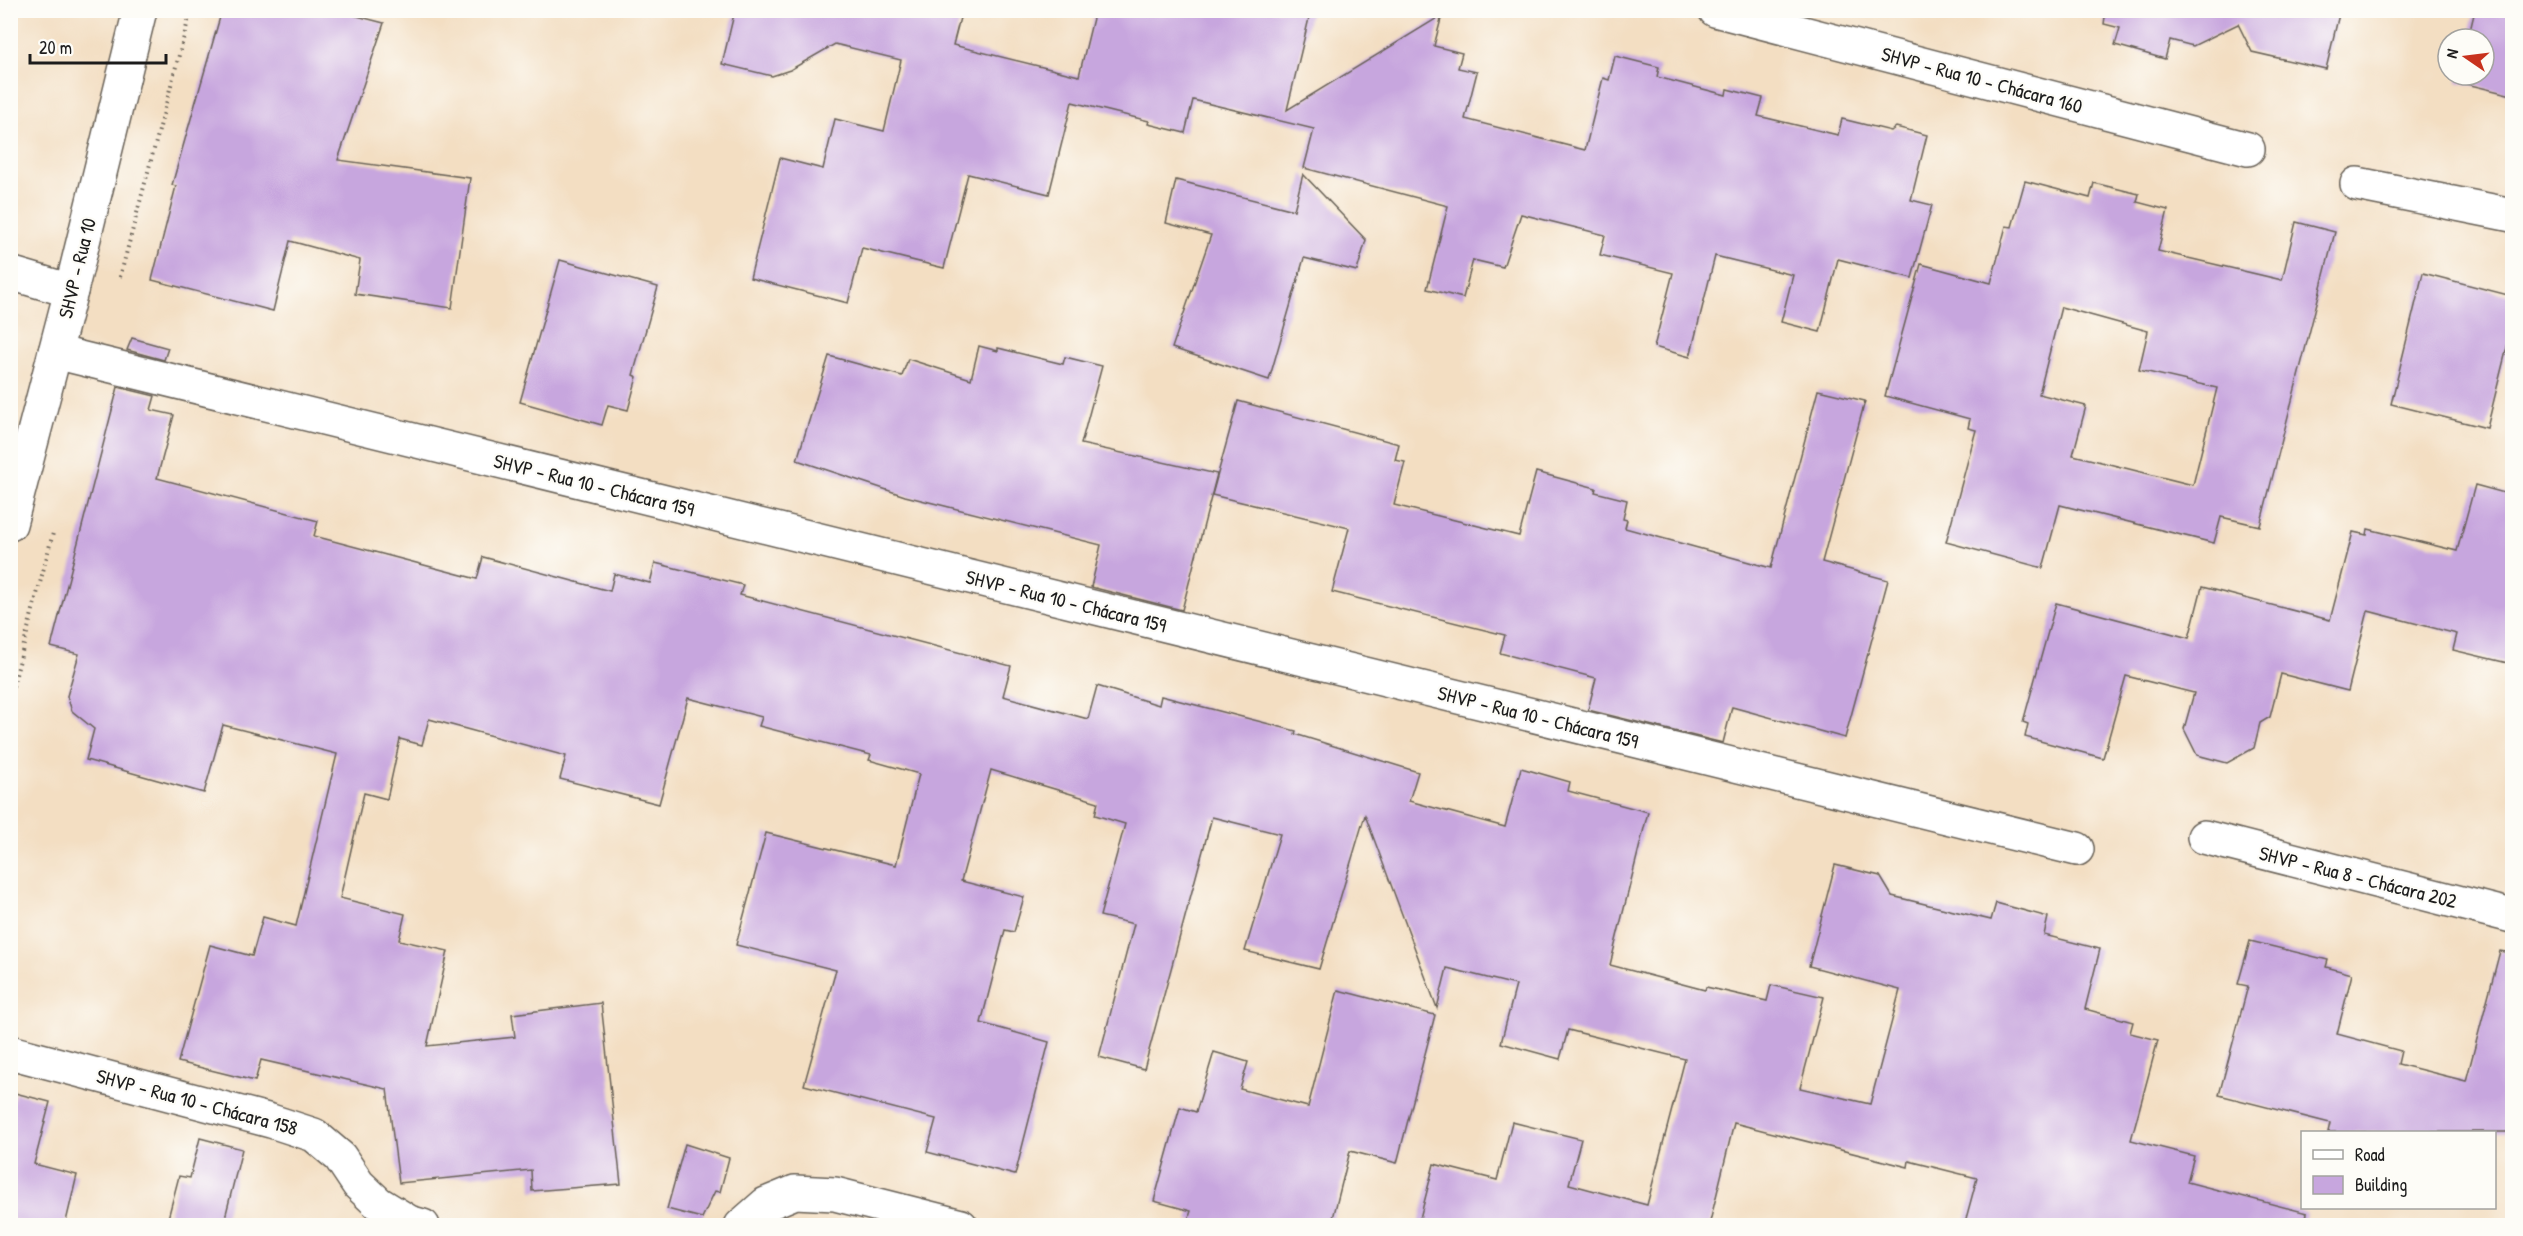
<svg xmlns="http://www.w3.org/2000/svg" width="2523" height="1236" font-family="'Patrick Hand',sans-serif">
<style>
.building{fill:#c7a6de;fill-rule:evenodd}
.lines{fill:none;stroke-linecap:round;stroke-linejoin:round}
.minor-casing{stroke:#676056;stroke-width:36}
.path{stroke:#676056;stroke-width:4;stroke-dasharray:1.5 4.5;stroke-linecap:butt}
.minor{stroke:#fff;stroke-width:33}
.labels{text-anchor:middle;stroke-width:4.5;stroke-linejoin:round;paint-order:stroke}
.street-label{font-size:20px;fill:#1c1c1c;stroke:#fdfcf7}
</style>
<rect width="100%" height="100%" fill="#fdfcf7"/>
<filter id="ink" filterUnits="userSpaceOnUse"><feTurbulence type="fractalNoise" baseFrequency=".0167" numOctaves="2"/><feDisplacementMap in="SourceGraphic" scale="12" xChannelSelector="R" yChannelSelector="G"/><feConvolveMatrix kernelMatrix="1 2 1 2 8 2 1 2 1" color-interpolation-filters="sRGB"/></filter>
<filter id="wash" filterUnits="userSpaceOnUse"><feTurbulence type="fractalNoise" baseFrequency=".008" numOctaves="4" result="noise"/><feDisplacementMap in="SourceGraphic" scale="24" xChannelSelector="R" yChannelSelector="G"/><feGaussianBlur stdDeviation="1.35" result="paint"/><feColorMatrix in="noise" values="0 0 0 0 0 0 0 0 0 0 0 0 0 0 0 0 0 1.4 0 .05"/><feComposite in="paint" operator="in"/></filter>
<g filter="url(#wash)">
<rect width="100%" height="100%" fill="#f3dec2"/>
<g id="blocks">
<!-- building -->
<g class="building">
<polygon points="222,10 334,10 384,23 338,160 470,178 452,308 355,294 360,260 290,241 273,311 152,280 176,186 172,185"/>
<polygon points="735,10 962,10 953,45 1079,76 1095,10 1311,10 1287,110 1442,15 1434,46 1462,53 1458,68 1477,72 1465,119 1585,150 1603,78 1609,80 1615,56 1659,67 1657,77 1726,95 1727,89 1763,98 1758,116 1838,135 1842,119 1891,131 1896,127 1927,135 1911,200 1932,205 1912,278 1838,259 1820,332 1781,322 1793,275 1715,256 1690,357 1654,347 1673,273 1600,255 1605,235 1521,214 1503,267 1473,260 1463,298 1427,289 1448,206 1304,168 1314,129 1193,100 1185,133 1148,124 1149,121 1072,102 1049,194 968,174 944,268 862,248 848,303 750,278 780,158 823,169 835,119 884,131 901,60 835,44 790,70 772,76 722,64"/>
<polygon points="2106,10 2340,10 2326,69 2252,52 2238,24 2193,46 2170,40 2165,59 2115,45 2120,28 2104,24"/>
<polygon points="2475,10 2512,10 2512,95 2458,82 2459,75 2484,75 2484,39 2468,39"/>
<polygon points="1303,174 1366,240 1357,271 1304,258 1269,380 1172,348 1211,235 1166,223 1176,180 1294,210"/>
<path d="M2025,181L2090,198L2094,183L2139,194L2137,202L2168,210L2158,251L2282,280L2296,222L2335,232L2260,526L2221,517L2214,543L2060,505L2043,568L1946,542L1976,430L1968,428L1970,419L1885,396L1921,264L1991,283L2006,226L2012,227ZM2061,307L2148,331L2139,370L2217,388L2193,485L2073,455L2086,406L2039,394Z"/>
<polygon points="560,260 658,287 633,375 637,377 628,410 608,405 602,425 520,402"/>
<polygon points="2423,273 2512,296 2512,327 2487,428 2391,404"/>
<polygon points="132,338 168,348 164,360 127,350"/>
<polygon points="979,346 998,351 998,348 1063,364 1065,357 1102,366 1081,444 1217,474 1182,610 1091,587 1101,545 905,496 797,460 829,356 902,376 908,359 971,379"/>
<polygon points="118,387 155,396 151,410 174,415 157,478 318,521 314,536 477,579 483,557 610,591 614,574 650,583 655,563 743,585 740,595 1011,666 1003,696 1088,719 1097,686 1159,705 1161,696 1296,731 1295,734 1418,772 1409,801 1505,827 1521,768 1570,782 1568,791 1648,812 1610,965 1705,990 1706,987 1767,1001 1771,985 1824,997 1800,1088 1870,1104 1900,990 1809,966 1835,865 1880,876 1892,896 1991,920 1996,903 2048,917 2044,935 2100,949 2085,1009 2133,1022 2130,1033 2158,1040 2131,1140 2194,1156 2187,1182 2307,1213 2305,1226 1964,1226 1977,1178 1909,1161 1908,1167 1734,1123 1709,1226 1418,1226 1434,1164 1497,1180 1512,1122 1581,1139 1569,1184 1647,1205 1685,1059 1568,1030 1560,1059 1501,1043 1516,985 1447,968 1437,1008 1365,815 1319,969 1245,951 1280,834 1212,817 1144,1069 1099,1057 1134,924 1100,916 1125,824 1095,815 1098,802 991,770 961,881 1024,897 1014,932 1005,930 981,1023 1049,1042 1015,1175 927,1152 936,1119 804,1085 836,970 736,945 766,833 896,865 919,774 869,760 871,755 759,726 762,717 688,698 659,804 560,779 566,756 429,719 422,745 400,739 387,799 364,793 340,898 405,914 399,940 448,951 427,1046 515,1037 512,1014 601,1003 621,1184 532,1191 531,1170 399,1183 387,1089 261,1060 255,1081 178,1062 210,945 252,956 263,917 296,926 337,754 223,725 204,793 86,760 94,729 72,711 67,696 79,654 51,647"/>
<polygon points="1818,390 1865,401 1822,562 1888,580 1845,738 1732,707 1723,743 1588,710 1596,678 1500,653 1505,635 1332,592 1349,528 1212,495 1238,401 1399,444 1395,460 1405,462 1394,505 1519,536 1536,472 1596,488 1595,492 1627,500 1623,519 1627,520 1625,528 1771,568"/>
<polygon points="2475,485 2512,495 2512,664 2453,650 2457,634 2368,611 2348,691 2281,674 2270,717 2260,723 2254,748 2227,763 2197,755 2184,729 2194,693 2126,676 2103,758 2025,737 2028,724 2023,722 2056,603 2189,638 2202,587 2330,620 2353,532 2367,535 2368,529 2457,551"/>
<polygon points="2250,941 2328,960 2326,967 2352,974 2337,1034 2401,1051 2398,1064 2466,1081 2500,951 2512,953 2512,1132 2328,1132 2330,1123 2219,1095 2248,986 2238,984"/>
<polygon points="1338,990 1435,1015 1397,1163 1350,1151 1331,1226 1210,1226 1188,1220 1191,1211 1154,1201 1180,1107 1196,1112 1214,1052 1248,1062 1240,1089 1308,1107"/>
<polygon points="15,1093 50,1102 34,1164 77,1175 65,1226 35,1226 10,1219 10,1113"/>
<polygon points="200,1138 242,1149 223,1226 166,1226 179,1176 190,1178"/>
<polygon points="685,1144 729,1158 720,1192 715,1191 702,1218 667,1209"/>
</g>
</g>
</g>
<g filter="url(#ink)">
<use href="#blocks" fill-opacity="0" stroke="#676056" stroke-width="1.5"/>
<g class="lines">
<!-- minor casing -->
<g class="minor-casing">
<g id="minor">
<polyline points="1715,10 2248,149"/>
<polyline points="2357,184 2512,215"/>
<polyline points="10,273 71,291"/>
<polyline points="55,352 2077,849"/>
<polyline points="10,524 71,291 140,10"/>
<polyline points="2204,837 2512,916"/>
<polyline points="10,1052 271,1121 314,1135 340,1157 358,1184 378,1203 409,1222 423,1226"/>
<polyline points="741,1226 766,1204 795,1192 835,1194 961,1226"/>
</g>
</g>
<!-- path -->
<g class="path">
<polyline points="120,277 191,10"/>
<polyline points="10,698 53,533"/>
</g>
<!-- minor -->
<use href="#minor" class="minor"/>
</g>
</g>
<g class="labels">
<!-- street labels -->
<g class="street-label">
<text transform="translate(1982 80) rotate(15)" y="7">SHVP - Rua 10 - Chácara 160</text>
<text transform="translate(77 268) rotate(-76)" y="7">SHVP - Rua 10</text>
<text transform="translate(594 485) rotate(14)" y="7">SHVP - Rua 10 - Chácara 159</text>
<text transform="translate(1066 601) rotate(14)" y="7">SHVP - Rua 10 - Chácara 159</text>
<text transform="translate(1538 717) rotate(14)" y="7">SHVP - Rua 10 - Chácara 159</text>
<text transform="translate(2358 877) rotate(14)" y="7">SHVP - Rua 8 - Chácara 202</text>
<text transform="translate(197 1102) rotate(15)" y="7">SHVP - Rua 10 - Chácara 158</text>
</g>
</g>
<!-- margin -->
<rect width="2523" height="1236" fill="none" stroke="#fdfcf7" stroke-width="36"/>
<!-- legend -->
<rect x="2301" y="1131" width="195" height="78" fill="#fdfcf7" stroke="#a3a29f" stroke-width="1.5"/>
<rect x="2313" y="1150" width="30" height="9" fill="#ffffff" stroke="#a3a29f" stroke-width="1.5"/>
<text x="2355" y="1161" font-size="18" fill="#1c1c1c">Road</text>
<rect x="2313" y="1176" width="30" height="18" fill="#c7a6de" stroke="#a3a29f" stroke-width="1.5"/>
<text x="2355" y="1191" font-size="18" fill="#1c1c1c">Building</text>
<!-- north arrow -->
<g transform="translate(2466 57) rotate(284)"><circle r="28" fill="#fdfcf7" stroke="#a3a29f" stroke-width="1.5"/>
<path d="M0-4.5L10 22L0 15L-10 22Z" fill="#c8321e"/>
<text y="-9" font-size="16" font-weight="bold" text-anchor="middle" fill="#1c1c1c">N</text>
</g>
<!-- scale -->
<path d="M30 54v9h136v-9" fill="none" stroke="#1c1c1c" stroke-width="3"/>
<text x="39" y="54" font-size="18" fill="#1c1c1c" stroke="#fdfcf7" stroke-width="4.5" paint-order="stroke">20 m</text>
</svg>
